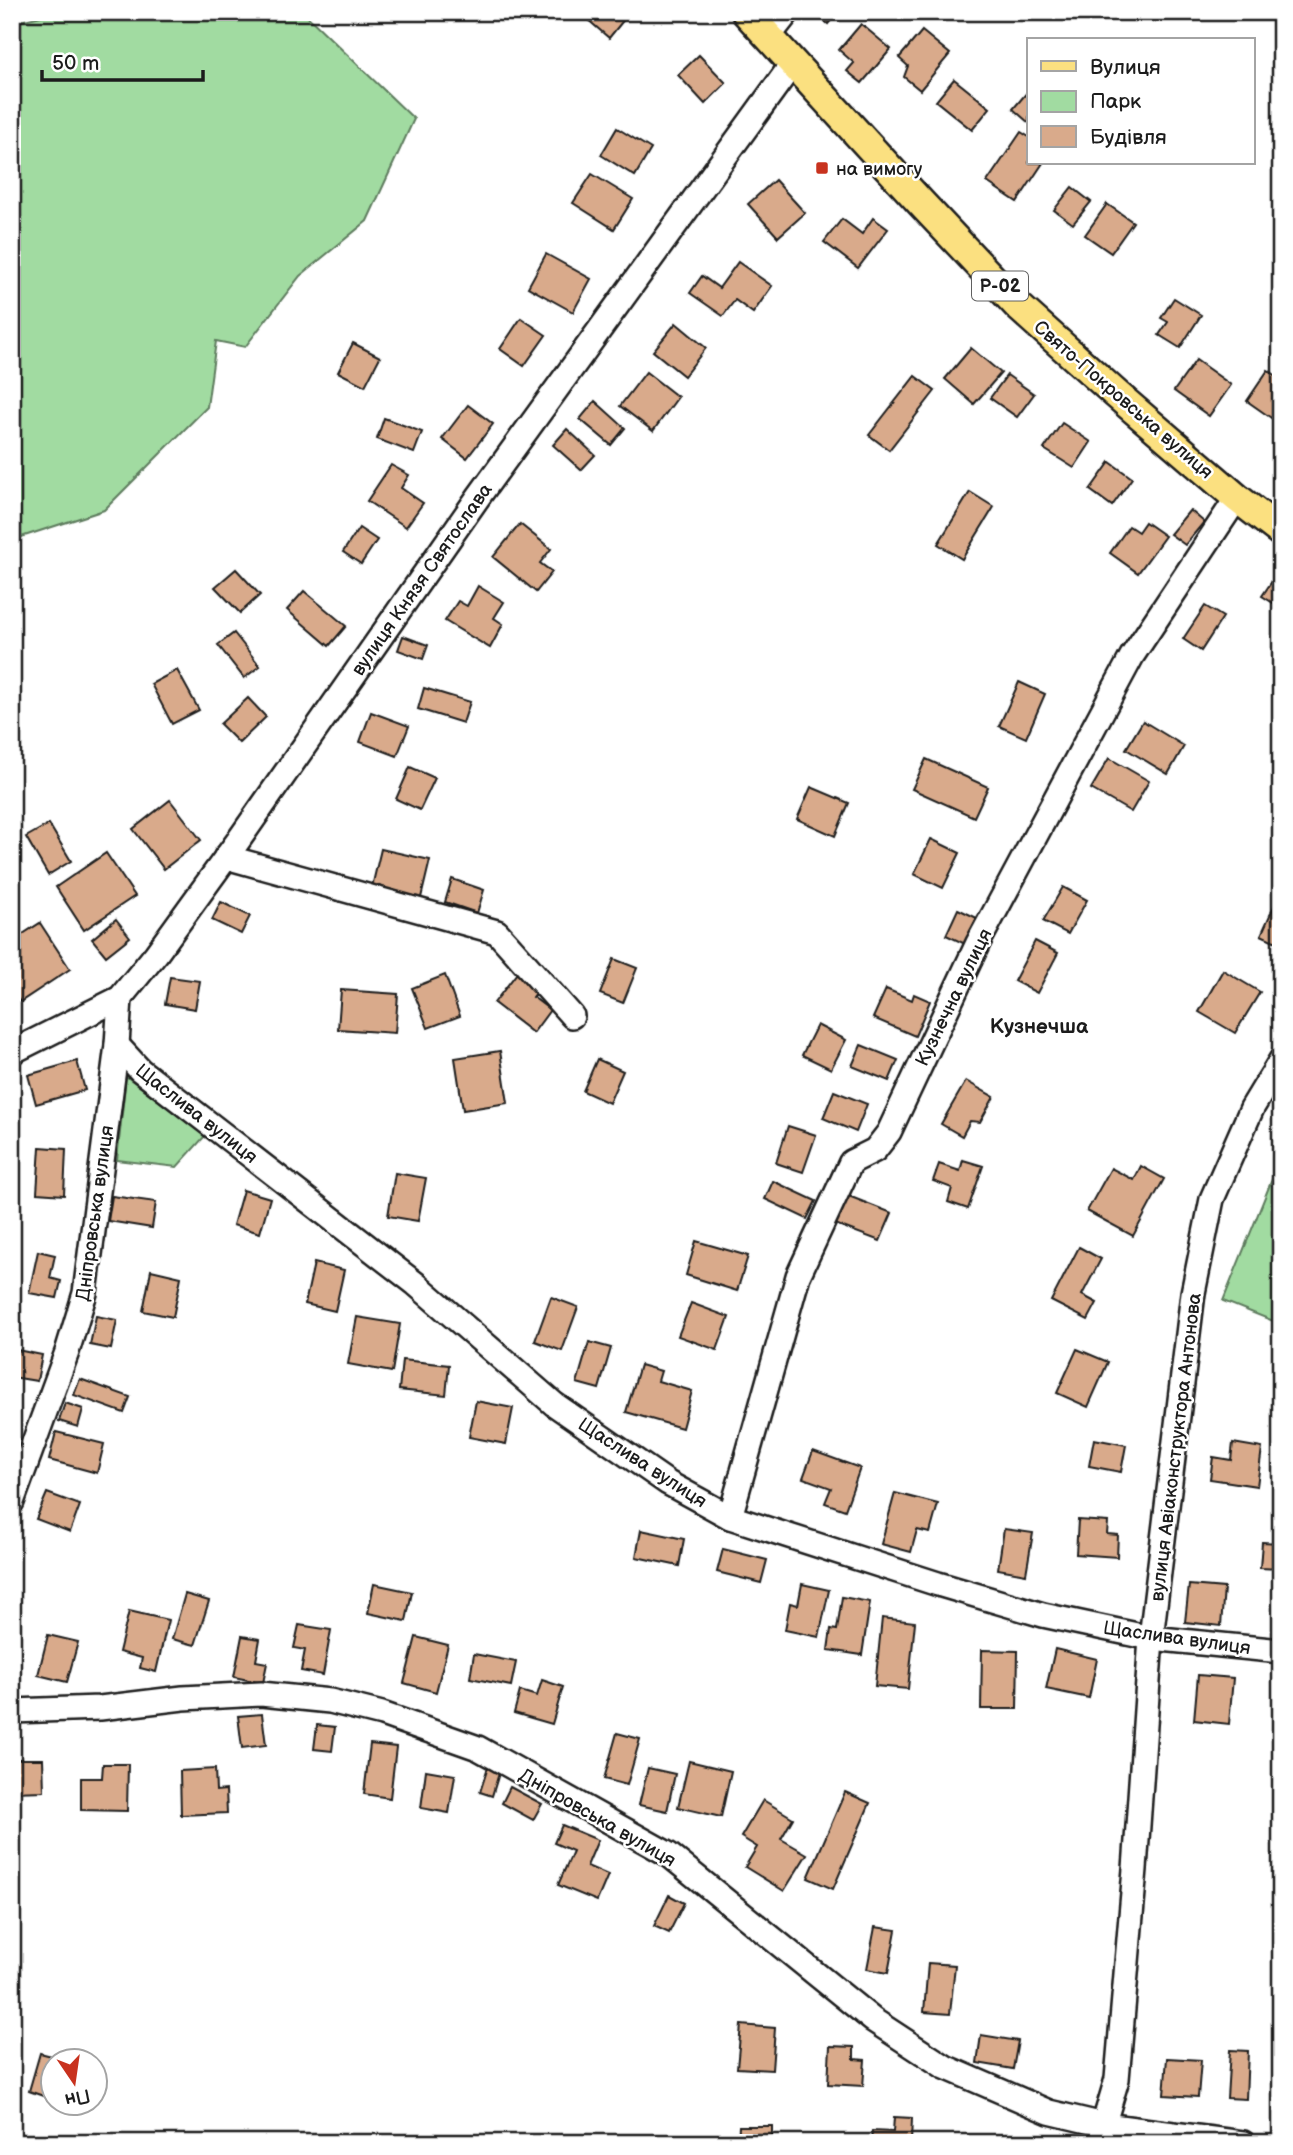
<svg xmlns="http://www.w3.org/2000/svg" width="1293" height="2155" font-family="'Balsamiq Sans',sans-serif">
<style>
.green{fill:#a1dba1;stroke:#5e7c5e;stroke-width:2}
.building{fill:#d9aa8b;stroke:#1c1c1c;stroke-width:2}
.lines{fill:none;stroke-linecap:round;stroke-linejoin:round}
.minor-casing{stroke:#1c1c1c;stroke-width:28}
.major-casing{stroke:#1c1c1c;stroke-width:33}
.minor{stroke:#fff;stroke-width:23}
.major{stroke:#fbe080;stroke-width:28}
.poi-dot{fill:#c8321e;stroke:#fff;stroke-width:2.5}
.labels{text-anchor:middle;stroke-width:5;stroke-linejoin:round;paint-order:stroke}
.shield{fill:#fff;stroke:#606060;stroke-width:2}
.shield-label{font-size:18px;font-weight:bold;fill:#1c1c1c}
.poi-label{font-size:19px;fill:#1c1c1c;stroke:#fff;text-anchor:start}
.street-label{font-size:19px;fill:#1c1c1c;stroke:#fff}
.neighbourhood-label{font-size:21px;font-weight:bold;fill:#1c1c1c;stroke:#fff}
</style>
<rect width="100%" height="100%" fill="#fff"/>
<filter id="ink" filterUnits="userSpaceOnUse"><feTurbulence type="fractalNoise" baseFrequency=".0143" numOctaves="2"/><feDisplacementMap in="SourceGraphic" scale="14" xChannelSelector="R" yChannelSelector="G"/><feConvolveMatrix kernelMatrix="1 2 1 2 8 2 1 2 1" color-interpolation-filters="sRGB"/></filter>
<g filter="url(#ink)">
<!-- green -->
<g class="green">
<polygon points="57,12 303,12 414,119 367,221 300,276 245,347 216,341 207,407 104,510 12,540 12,23"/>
<polygon points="126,1076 205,1136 177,1167 117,1160"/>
<polygon points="1281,1157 1281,1324 1223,1301"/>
</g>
<!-- building -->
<g class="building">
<polygon points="579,12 630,12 609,38"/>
<polygon points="814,12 838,12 828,24"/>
<polygon points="861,24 891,49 862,83 847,71 854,63 839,50"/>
<polygon points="922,31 950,54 920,90 904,77 908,66 899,58"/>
<polygon points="699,55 726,83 705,104 678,75"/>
<polygon points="954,79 990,108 972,130 936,101"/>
<polygon points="1029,90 1029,123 1013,109"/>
<polygon points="617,128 651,149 635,176 601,155"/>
<polygon points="1021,132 1029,137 1029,163 1043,163 1017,202 987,182"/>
<polygon points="592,174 633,199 614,229 573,203"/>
<polygon points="775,180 805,213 778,237 748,204"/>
<polygon points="1072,187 1091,202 1073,224 1054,210"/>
<polygon points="1107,204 1133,222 1111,253 1085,235"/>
<polygon points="873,218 888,229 858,268 824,242 842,219 862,234"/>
<polygon points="546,254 591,279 573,312 528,287"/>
<polygon points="738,262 772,286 753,313 735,300 723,316 690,293 702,276 719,288"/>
<polygon points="1174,298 1201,315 1180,348 1159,335 1168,322 1161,318"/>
<polygon points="521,318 546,335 524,366 500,349"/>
<polygon points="676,323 706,348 684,376 653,351"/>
<polygon points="353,343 380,357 365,386 338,372"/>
<polygon points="971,348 1001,373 974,404 945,379"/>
<polygon points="1196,360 1231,385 1209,416 1174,391"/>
<polygon points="1268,370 1281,379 1281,411 1274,420 1247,401"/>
<polygon points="646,372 678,397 653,431 620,406"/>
<polygon points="1007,375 1034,394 1017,417 990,398"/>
<polygon points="915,376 935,391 889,450 869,435"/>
<polygon points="595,401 625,428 611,445 580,419"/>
<polygon points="468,405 493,424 467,458 442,439"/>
<polygon points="384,418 422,432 414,453 377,439"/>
<polygon points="1062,423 1091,442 1074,468 1044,449"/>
<polygon points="567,429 595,455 581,470 553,445"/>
<polygon points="1110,462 1132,478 1112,506 1090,490"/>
<polygon points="391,465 409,475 401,488 423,503 406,527 367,501"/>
<polygon points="970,492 994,507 962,559 938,544"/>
<polygon points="1190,510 1204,522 1185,545 1170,534"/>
<polygon points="1145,522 1165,536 1138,573 1110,553 1129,526 1138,532"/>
<polygon points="520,524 551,549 540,563 552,572 536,592 493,557"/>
<polygon points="359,528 377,540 361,564 343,552"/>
<polygon points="236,569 260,595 240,613 215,587"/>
<polygon points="1279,571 1281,573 1281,608 1262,596"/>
<polygon points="478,586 504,602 494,618 503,624 490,648 445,621 458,601 467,606"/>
<polygon points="304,591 346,626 329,646 287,610"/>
<polygon points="1205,606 1223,617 1201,651 1183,639"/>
<polygon points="234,633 260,666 244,678 218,645"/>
<polygon points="403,636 428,645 423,659 398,650"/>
<polygon points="177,670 199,710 172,724 151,684"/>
<polygon points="1019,682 1045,694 1026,738 999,726"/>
<polygon points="424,688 470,702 463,723 418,709"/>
<polygon points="248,698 266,717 239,743 220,724"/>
<polygon points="371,712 409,726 397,756 360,742"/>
<polygon points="1143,721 1184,746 1168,774 1126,749"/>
<polygon points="1109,758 1149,781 1131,812 1091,789"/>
<polygon points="926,759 988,787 974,817 912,789"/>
<polygon points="410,767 435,778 420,810 396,799"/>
<polygon points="811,787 849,803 835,836 797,819"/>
<polygon points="170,800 201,840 164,869 133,829"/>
<polygon points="49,824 71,861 48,875 26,837"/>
<polygon points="931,839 960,853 943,888 914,874"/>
<polygon points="381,849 430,860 420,902 371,891"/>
<polygon points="106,853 135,896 84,930 56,887"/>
<polygon points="452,879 484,890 477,913 445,902"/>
<polygon points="1063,887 1087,900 1068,934 1043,921"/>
<polygon points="221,902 250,916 241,934 212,920"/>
<polygon points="1275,904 1281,907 1281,944 1261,935"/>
<polygon points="958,909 977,918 965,944 946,935"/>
<polygon points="116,919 130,937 106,956 92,939"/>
<polygon points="40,923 70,969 20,1002 12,990 12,941"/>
<polygon points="1035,941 1058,953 1037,993 1014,981"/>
<polygon points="614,959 637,968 623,1003 600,994"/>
<polygon points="1223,970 1260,992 1235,1033 1199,1012"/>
<polygon points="517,973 539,989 533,997 550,1010 533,1033 494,1003"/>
<polygon points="445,975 460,1016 428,1028 412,988"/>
<polygon points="170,977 200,981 195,1009 165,1004"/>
<polygon points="886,989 912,1000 914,994 930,1001 915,1036 873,1018"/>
<polygon points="341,990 398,994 395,1033 338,1029"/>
<polygon points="817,1025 846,1040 831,1069 802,1055"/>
<polygon points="861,1045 898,1060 889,1081 852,1066"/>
<polygon points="500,1051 508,1103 463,1110 455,1058"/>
<polygon points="597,1059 623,1071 609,1103 583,1091"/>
<polygon points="77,1061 85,1090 36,1104 28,1075"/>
<polygon points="966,1081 994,1097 980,1122 970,1121 962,1136 941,1124"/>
<polygon points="834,1091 867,1104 856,1132 823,1118"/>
<polygon points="788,1126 816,1135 803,1172 776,1163"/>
<polygon points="40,1147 66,1149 64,1195 37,1193"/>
<polygon points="963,1160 983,1166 968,1209 948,1202 952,1188 933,1181 939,1164 960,1171"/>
<polygon points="1141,1166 1164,1179 1133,1236 1087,1211 1111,1168 1134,1180"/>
<polygon points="395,1173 426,1178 418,1221 388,1216"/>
<polygon points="773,1181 816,1201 807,1219 765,1199"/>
<polygon points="243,1190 270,1198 260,1233 233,1225"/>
<polygon points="846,1195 892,1213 880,1241 835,1224"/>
<polygon points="112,1196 156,1202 152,1228 108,1221"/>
<polygon points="696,1241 748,1256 737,1291 686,1275"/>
<polygon points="1079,1247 1101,1259 1082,1295 1097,1303 1088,1320 1051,1301"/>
<polygon points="38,1251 55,1255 50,1278 61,1281 57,1298 29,1293"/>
<polygon points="314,1263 344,1270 335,1311 305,1304"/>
<polygon points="151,1270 181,1277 173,1317 143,1311"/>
<polygon points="551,1297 578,1307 562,1351 535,1341"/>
<polygon points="691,1303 729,1317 717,1350 678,1336"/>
<polygon points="96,1316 117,1320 111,1349 90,1345"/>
<polygon points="357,1317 400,1324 392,1372 348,1364"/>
<polygon points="589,1342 611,1348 599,1389 577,1383"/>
<polygon points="12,1349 42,1355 37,1381 12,1377"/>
<polygon points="1077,1349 1108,1362 1088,1407 1057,1393"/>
<polygon points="402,1360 449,1365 446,1395 399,1390"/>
<polygon points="640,1365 661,1371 658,1381 692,1391 682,1428 626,1412"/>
<polygon points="80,1379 130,1397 124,1413 74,1395"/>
<polygon points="476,1401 513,1408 506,1444 469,1437"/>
<polygon points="65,1403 83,1409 78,1427 59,1421"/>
<polygon points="56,1432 104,1444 97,1473 49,1460"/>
<polygon points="1094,1439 1126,1445 1121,1472 1089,1466"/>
<polygon points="1233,1443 1262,1448 1257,1486 1210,1479 1213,1457 1231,1460"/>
<polygon points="813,1451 860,1468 845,1510 825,1503 831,1488 803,1478"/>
<polygon points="47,1493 80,1505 70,1532 36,1519"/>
<polygon points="895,1493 938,1504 930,1533 917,1530 911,1552 881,1544"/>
<polygon points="1078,1520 1108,1522 1107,1534 1118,1535 1117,1557 1076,1554"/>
<polygon points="1004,1529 1033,1533 1026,1574 998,1569"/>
<polygon points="641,1530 684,1539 679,1566 636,1557"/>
<polygon points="1262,1542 1281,1543 1281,1569 1260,1568"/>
<polygon points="723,1549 767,1560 761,1583 717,1572"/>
<polygon points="374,1584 412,1592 406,1621 368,1613"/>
<polygon points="802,1584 829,1590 819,1637 785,1630 790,1603 798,1605"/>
<polygon points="1189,1585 1224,1588 1221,1626 1185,1622"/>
<polygon points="185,1594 209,1601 195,1645 172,1639"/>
<polygon points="842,1597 870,1602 862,1655 828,1650 831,1629 837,1630"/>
<polygon points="129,1611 168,1620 156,1672 140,1668 142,1658 119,1652"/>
<polygon points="882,1618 915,1622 908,1689 875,1686"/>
<polygon points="299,1625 331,1630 323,1675 301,1671 305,1650 294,1648"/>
<polygon points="48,1635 78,1642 67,1682 38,1675"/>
<polygon points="242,1636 260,1639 256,1661 267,1663 263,1683 234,1677"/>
<polygon points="416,1637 448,1645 436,1692 404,1683"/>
<polygon points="1055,1649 1097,1659 1089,1698 1046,1689"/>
<polygon points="982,1650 1018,1651 1017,1709 981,1709"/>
<polygon points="474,1654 516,1662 511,1686 470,1678"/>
<polygon points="1198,1675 1233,1678 1229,1724 1194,1720"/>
<polygon points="542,1680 563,1687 552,1724 514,1713 520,1691 537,1696"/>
<polygon points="262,1714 266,1745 242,1748 238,1716"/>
<polygon points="317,1725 335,1727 332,1751 314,1749"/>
<polygon points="617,1733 640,1739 627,1785 604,1779"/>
<polygon points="370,1744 396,1747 390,1798 364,1794"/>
<polygon points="12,1759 43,1759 44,1791 12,1792"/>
<polygon points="689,1761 731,1771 721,1817 678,1807"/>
<polygon points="103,1764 128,1764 127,1811 81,1810 81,1778 102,1778"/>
<polygon points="488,1767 500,1770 492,1796 480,1792"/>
<polygon points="648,1768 675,1774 667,1811 639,1805"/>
<polygon points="215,1769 216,1791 226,1790 227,1813 181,1815 180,1771"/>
<polygon points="426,1770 455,1775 449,1813 421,1808"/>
<polygon points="510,1787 542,1804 533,1820 502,1803"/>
<polygon points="845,1792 870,1803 833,1889 808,1878"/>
<polygon points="763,1800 793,1818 781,1839 807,1854 784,1891 745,1867 757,1847 741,1837"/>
<polygon points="562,1825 598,1840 587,1866 608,1875 597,1901 558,1885 573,1851 554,1843"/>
<polygon points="669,1895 684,1903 669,1933 654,1926"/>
<polygon points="875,1927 896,1930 888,1973 867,1969"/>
<polygon points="928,1963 955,1965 950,2014 924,2012"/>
<polygon points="741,2025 775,2028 772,2070 737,2068"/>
<polygon points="981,2035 1018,2041 1013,2069 977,2063"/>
<polygon points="830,2046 854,2047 854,2059 865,2060 863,2086 828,2084"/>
<polygon points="1230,2050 1248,2051 1246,2099 1227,2098"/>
<polygon points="40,2053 67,2060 52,2060 52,2099 29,2091"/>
<polygon points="1167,2058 1201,2060 1198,2097 1164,2095"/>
<polygon points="894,2117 912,2118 911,2143 871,2143 872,2131 893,2132"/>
<polygon points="739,2126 772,2126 772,2143 738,2143"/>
</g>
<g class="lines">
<!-- minor casing -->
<g class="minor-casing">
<g id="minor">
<polyline points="769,36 788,12"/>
<polyline points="226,857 497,932 572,1016"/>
<polyline points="117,1045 140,1070 416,1284 554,1404 668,1483 730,1517 938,1584 1043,1615 1151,1638 1281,1651"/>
<polyline points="12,1052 120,998 156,954 238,841 479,496 793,63"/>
<polyline points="12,1502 67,1352 85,1293 117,1045 120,998"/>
<polyline points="730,1517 798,1276 851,1162 875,1150 889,1132 978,943 1132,656 1237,498"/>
<polyline points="12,1711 100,1708 183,1698 261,1694 330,1701 382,1714 478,1748 668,1854 873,2020 945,2067 1049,2112 1104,2125 1243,2143"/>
<polyline points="1098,2143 1117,2079 1135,1869 1151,1638 1193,1293 1212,1199 1252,1108 1281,1060"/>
</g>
</g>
<!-- major casing -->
<g class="major-casing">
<polyline id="major" points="746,12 921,203 1019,307 1116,394 1237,498 1281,532"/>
</g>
<!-- minor -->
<use href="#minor" class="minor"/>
<!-- major -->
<use href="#major" class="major"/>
</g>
</g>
<!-- markers -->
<rect class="poi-dot" x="815" y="161" width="14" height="14" rx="3.5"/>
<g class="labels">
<!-- shield labels -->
<rect class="shield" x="972" y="271.5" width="56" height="29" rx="5"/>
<g class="shield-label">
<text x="1000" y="292">Р-02</text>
</g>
<!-- poi labels -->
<g class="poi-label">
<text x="836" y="175">на вимогу</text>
</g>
<!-- street labels -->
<g class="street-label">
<text transform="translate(1124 399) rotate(41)" y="7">Свято-Покровська вулиця</text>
<text transform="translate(421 579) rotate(-55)" y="7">вулиця Князя Святослава</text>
<text transform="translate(953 997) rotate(-64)" y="7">Кузнечна вулиця</text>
<text transform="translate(197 1113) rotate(38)" y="7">Щаслива вулиця</text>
<text transform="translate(94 1213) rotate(-82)" y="7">Дніпровська вулиця</text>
<text transform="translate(1175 1447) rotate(-83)" y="7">вулиця Авіаконструктора Антонова</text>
<text transform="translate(643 1462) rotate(33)" y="7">Щаслива вулиця</text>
<text transform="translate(1177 1637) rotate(8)" y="7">Щаслива вулиця</text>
<text transform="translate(598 1817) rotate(30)" y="7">Дніпровська вулиця</text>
</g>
<!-- neighbourhood labels -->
<g class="neighbourhood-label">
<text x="1039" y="1033">Кузнечша</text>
</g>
</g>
<!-- margin -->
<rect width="1293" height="2155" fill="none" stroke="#fff" stroke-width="42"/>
<rect x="21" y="21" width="1251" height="2113" fill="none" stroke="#1c1c1c" stroke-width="2.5" filter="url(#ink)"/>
<!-- legend -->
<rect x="1027" y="38" width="228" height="126" fill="#ffffff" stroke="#a4a4a4" stroke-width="2"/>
<rect x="1041" y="61" width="35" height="10" fill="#fbe080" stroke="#a4a4a4" stroke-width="2"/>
<text x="1090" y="74" font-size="21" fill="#1c1c1c">Вулиця</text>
<rect x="1041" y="91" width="35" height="21" fill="#a1dba1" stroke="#a4a4a4" stroke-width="2"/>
<text x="1090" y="108" font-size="21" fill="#1c1c1c">Парк</text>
<rect x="1041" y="126" width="35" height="21" fill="#d9aa8b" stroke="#a4a4a4" stroke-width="2"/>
<text x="1090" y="144" font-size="21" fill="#1c1c1c">Будівля</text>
<!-- north arrow -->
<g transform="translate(74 2082) rotate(167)"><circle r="33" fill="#ffffff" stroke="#a4a4a4" stroke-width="2"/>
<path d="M0-5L12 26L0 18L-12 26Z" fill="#c8321e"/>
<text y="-10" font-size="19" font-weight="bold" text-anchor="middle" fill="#1c1c1c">Пн</text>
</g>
<!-- scale -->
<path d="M42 70v10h161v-10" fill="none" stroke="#1c1c1c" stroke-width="3.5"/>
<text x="52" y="70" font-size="21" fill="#1c1c1c" stroke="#ffffff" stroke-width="5" paint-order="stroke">50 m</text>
</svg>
